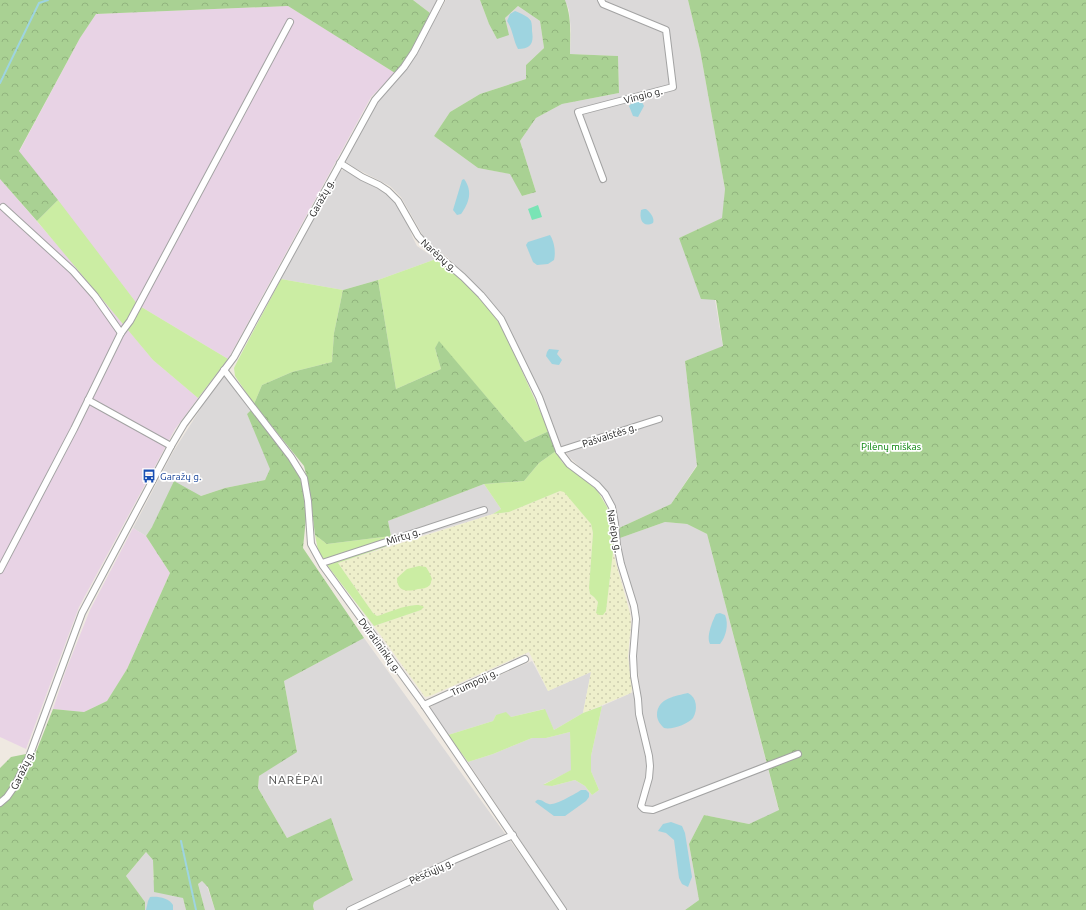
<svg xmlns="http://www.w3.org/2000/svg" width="1086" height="910" font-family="Ubuntu,sans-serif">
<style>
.residential{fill:#dbd9d9}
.industrial{fill:#e8d3e5}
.farmland{fill:url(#farmland-dots)}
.grass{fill:#cbeda3}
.forest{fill:url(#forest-crowns)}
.pitch{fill:#79e4b5}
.water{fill:#9ed4e0}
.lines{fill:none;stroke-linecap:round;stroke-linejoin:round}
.stream{stroke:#9ed4e0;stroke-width:2}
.minor-casing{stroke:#a3a3a3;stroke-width:8}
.minor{stroke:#fff;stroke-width:6}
.labels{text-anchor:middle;stroke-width:3.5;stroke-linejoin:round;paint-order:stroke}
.street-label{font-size:10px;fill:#1c1c1c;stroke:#fff}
.park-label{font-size:10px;fill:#048107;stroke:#fff}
.transit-label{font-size:10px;fill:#164399;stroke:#fff;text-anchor:start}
.quarter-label{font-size:12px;letter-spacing:1px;fill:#4f4f4f;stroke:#fff}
</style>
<defs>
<pattern id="farmland-dots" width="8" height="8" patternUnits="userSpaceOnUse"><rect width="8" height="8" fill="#eeefcb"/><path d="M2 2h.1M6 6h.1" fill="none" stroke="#ccccae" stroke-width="1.8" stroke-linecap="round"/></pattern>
<pattern id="forest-crowns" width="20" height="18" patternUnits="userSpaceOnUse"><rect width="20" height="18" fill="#a9d193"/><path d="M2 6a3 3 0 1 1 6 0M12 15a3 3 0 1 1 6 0" fill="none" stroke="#91b37e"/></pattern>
</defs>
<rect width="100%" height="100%" fill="#efe9e1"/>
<!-- residential -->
<g class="residential">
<polygon points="413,0 437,0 430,13"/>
<polygon points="446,0 480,0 489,24 497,39 505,18 518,6 540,21 544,48 526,65 526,79 480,94 450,112 434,136 478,168 511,174 522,196 536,192 520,141 536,118 562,104 619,93 618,56 570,54 571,31 569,10 565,0 688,0 700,50 725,189 723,218 679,238 715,300 723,347 685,361 697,465 671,504 619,528 616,508 603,488 569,457 560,443 519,350 472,282 447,257 426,241 401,197 390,186 355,168 345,161 376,103 407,69"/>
<polygon points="344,170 384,192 395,201 403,212 413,238 417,246 436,259 378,280 343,290 281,279 338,171"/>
<polygon points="222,375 226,377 252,409 247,414 271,469 265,480 225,488 201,496 152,527 146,536 133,528 173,452"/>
<polygon points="484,484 501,509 493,514 397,543 391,536 388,521"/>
<polygon points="665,522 687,524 707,534 779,811 749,824 704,815 689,844 699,900 685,910 567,910 468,762 493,754 532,738 546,738 570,732 572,770 544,784 552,786 575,780 585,786 592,795 599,790 591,771 591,756 602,706 640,689 636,656 639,627 636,604 622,563 620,538"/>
<polygon points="364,638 560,910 314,910 313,906 314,902 353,879 331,819 287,838 258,788 259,776 297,751 284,681"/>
<polygon points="532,661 548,691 591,672 583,713 554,730 544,709 511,717 496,715 493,721 448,735 431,712 431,707 436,703"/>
<polygon points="146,852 153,860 153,880 183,898 186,910 145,910 145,902 126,876"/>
<polygon points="202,881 207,886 215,910 205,910 198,884"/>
</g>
<!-- industrial -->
<g class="industrial">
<polygon points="288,6 395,73 371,97 228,359 138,305 19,152 80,38 96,14"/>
<polygon points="0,179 66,255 153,360 198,398 175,429 79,607 26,749 0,737"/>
<polygon points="133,528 146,536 170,573 127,669 107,701 84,712 53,709 66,670 90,610"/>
</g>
<!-- farmland -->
<polygon class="farmland" points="560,491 564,491 591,524 593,533 589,588 590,594 594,597 598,602 596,612 606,611 613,552 630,613 631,623 628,657 632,688 631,693 583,713 591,672 548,691 529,652 430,696 425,697 374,626 421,610 414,605 377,616 373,613 338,563 493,514 509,512"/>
<!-- grass -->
<g class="grass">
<polygon points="58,200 138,305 228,359 198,398 153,360 37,221"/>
<polygon points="436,259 463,280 489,308 503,329 549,431 525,442 439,342 435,348 441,369 396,389 378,280"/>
<polygon points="281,279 343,290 334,333 332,362 292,372 262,385 254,404 235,376 234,368 238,360"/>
<polygon points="556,451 562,462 570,469 586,481 597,490 607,507 613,526 613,552 606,611 603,615 599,615 596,613 598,602 594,597 590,594 589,588 593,533 591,524 564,492 560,491 509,512 493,514 501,509 484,484 524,481 539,463"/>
<path d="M315,535L327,544L391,536L397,543L338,563L373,613L377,616C388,613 415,600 424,607L421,610L374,626L330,569L318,550Z"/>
<path d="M419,566L426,567L429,572L432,579C431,581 431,583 430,585C427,588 422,589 418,589C408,592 397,592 397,578L407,569Z"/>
<polygon points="602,706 591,756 591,771 599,790 592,795 585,786 575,780 552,786 543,785 571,770 570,732 546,738 532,738 493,754 468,762 448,735 493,721 496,715 506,712 511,717 545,709 554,730 583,713"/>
</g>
<!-- forest -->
<g class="forest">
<polygon points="0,0 413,0 430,13 409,56 395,73 288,6 96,14 80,38 19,151 58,200 37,221 0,179"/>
<path d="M480,0H565C572,18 570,35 570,54L618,56L619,93L562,104L536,118L520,141L536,192L522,196L510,174L478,168L434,136L450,112L480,94L526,79V65L544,48L540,21L518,6L505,18L509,35L497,39L489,24Z"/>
<polygon points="688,0 1086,0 1086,910 685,910 699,900 689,844 704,815 749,824 779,810 707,534 687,524 665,522 620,538 619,528 671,504 697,466 685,361 723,346 716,300 701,299 679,238 722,218 725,189 700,50"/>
<polygon points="378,280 396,389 441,369 435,348 439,341 525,442 549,431 556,451 539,463 524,481 484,484 388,521 391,536 327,544 315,535 309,486 304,466 254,404 262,385 292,372 332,362 334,333 343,290"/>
<polygon points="252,409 299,474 303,490 306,518 303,548 364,638 284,681 297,752 259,776 258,788 287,838 331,818 353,880 314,902 313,906 314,910 215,910 208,887 202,881 198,884 205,910 186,910 183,898 154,892 153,860 146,852 126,876 145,902 145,910 0,910 0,768 11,757 36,752 53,709 84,712 107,701 127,669 170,573 146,536 152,527 174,481 201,496 225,488 265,480 270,469 247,414"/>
</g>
<!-- pitch -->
<polygon class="pitch" points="538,205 542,217 532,220 528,209"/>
<!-- water -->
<g class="water">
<path d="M515,11C520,13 528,16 531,21C532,24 532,28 532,31C534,43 531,49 518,49C513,40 513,30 507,21L510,14Z"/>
<polygon points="640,101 642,102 644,106 638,117 633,116 629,106 632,103"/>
<path d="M464,179C473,191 469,203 461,214L457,215L453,210L462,180Z"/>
<path d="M644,209H646C650,212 655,218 653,223C643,228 639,220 641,210Z"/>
<path d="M550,235C554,241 556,252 554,260L548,264L537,265L533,262L526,245L528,242Z"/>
<polygon points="549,349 559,350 557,354 562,360 559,365 552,364 546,356 547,352"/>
<path d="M720,613L725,615C729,624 726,637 720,644H710C706,637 712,622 716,614Z"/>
<path d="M688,693C697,697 698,710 693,718C688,724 672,730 664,728C660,724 657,720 657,715C657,698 676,696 688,693Z"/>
<path d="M581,790H586L589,793V797L586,801L565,816H554L535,802L537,800C542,799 544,803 549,804C554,806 575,794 581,790Z"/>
<polygon points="671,822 682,826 685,833 692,877 688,887 682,884 679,878 674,840 666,833 658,831 663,824"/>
<path d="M150,897C158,896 169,898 173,905V910H146L148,901Z"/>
</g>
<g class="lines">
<!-- stream -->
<g class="stream">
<polyline points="0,83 39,3 48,0"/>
<polyline points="181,841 196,910"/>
</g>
<!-- minor casing -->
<g class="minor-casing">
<g id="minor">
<polyline points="601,0 603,4 666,30 673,87 578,112 603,179"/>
<polyline points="340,163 362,177 379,185 388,191 398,201 418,236 427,246 463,277 481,295 501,319 539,397 559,451 569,464 597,485 605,494 612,507 615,523 617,545 621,564 634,606 636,619 633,656 634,676 638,699 639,714 649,756 650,766 649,778 641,806 644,809 653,810 798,754"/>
<polyline points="3,207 73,271 95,296 121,333"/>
<polyline points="224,370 291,457 304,478 308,501 311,544 323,566 424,705 563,910"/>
<polyline points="88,400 171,446"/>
<polyline points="559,451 659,419"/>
<polyline points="322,563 484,510"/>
<polyline points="0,570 74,429 121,333 130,321 290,22"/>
<polyline points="424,705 525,659"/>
<polyline points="0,803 7,797 14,787 29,757 82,613 171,446 184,424 234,357 375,100 404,67 414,52 441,0"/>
<polyline points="350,910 454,860 513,835"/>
</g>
</g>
<!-- minor -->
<use href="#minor" class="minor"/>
</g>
<!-- icons -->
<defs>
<g id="bus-bare" transform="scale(1.08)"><path d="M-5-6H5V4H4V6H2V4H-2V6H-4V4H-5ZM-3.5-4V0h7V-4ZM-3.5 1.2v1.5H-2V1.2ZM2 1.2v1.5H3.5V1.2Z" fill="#1a4fb4" stroke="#fff" stroke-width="2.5" paint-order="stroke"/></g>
</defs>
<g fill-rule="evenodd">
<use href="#bus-bare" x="149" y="476"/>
</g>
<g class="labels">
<!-- street labels -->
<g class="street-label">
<text transform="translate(643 95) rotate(-15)" y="4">Vingio g.</text>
<text transform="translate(321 198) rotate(-61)" y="4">Garažų g.</text>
<text transform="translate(439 255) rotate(42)" y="4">Narėpų g.</text>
<text transform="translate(609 435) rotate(-18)" y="4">Pašvaistės g.</text>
<text transform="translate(615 531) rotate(80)" y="4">Narėpų g.</text>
<text transform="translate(403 536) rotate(-18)" y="4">Mirtų g.</text>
<text transform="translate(380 645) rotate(54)" y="4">Dviratininkų g.</text>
<text transform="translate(474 682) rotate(-25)" y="4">Trumpoji g.</text>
<text transform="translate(22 770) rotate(-64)" y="4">Garažų g.</text>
<text transform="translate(431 871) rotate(-25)" y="4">Pėsčiųjų g.</text>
</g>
<!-- park labels -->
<g class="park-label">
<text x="891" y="450">Pilėnų miškas</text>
</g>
<!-- transit labels -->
<g class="transit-label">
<text x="160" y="480">Garažų g.</text>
</g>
<!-- quarter labels -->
<g class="quarter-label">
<text x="296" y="784">NARĖPAI</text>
</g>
</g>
</svg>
